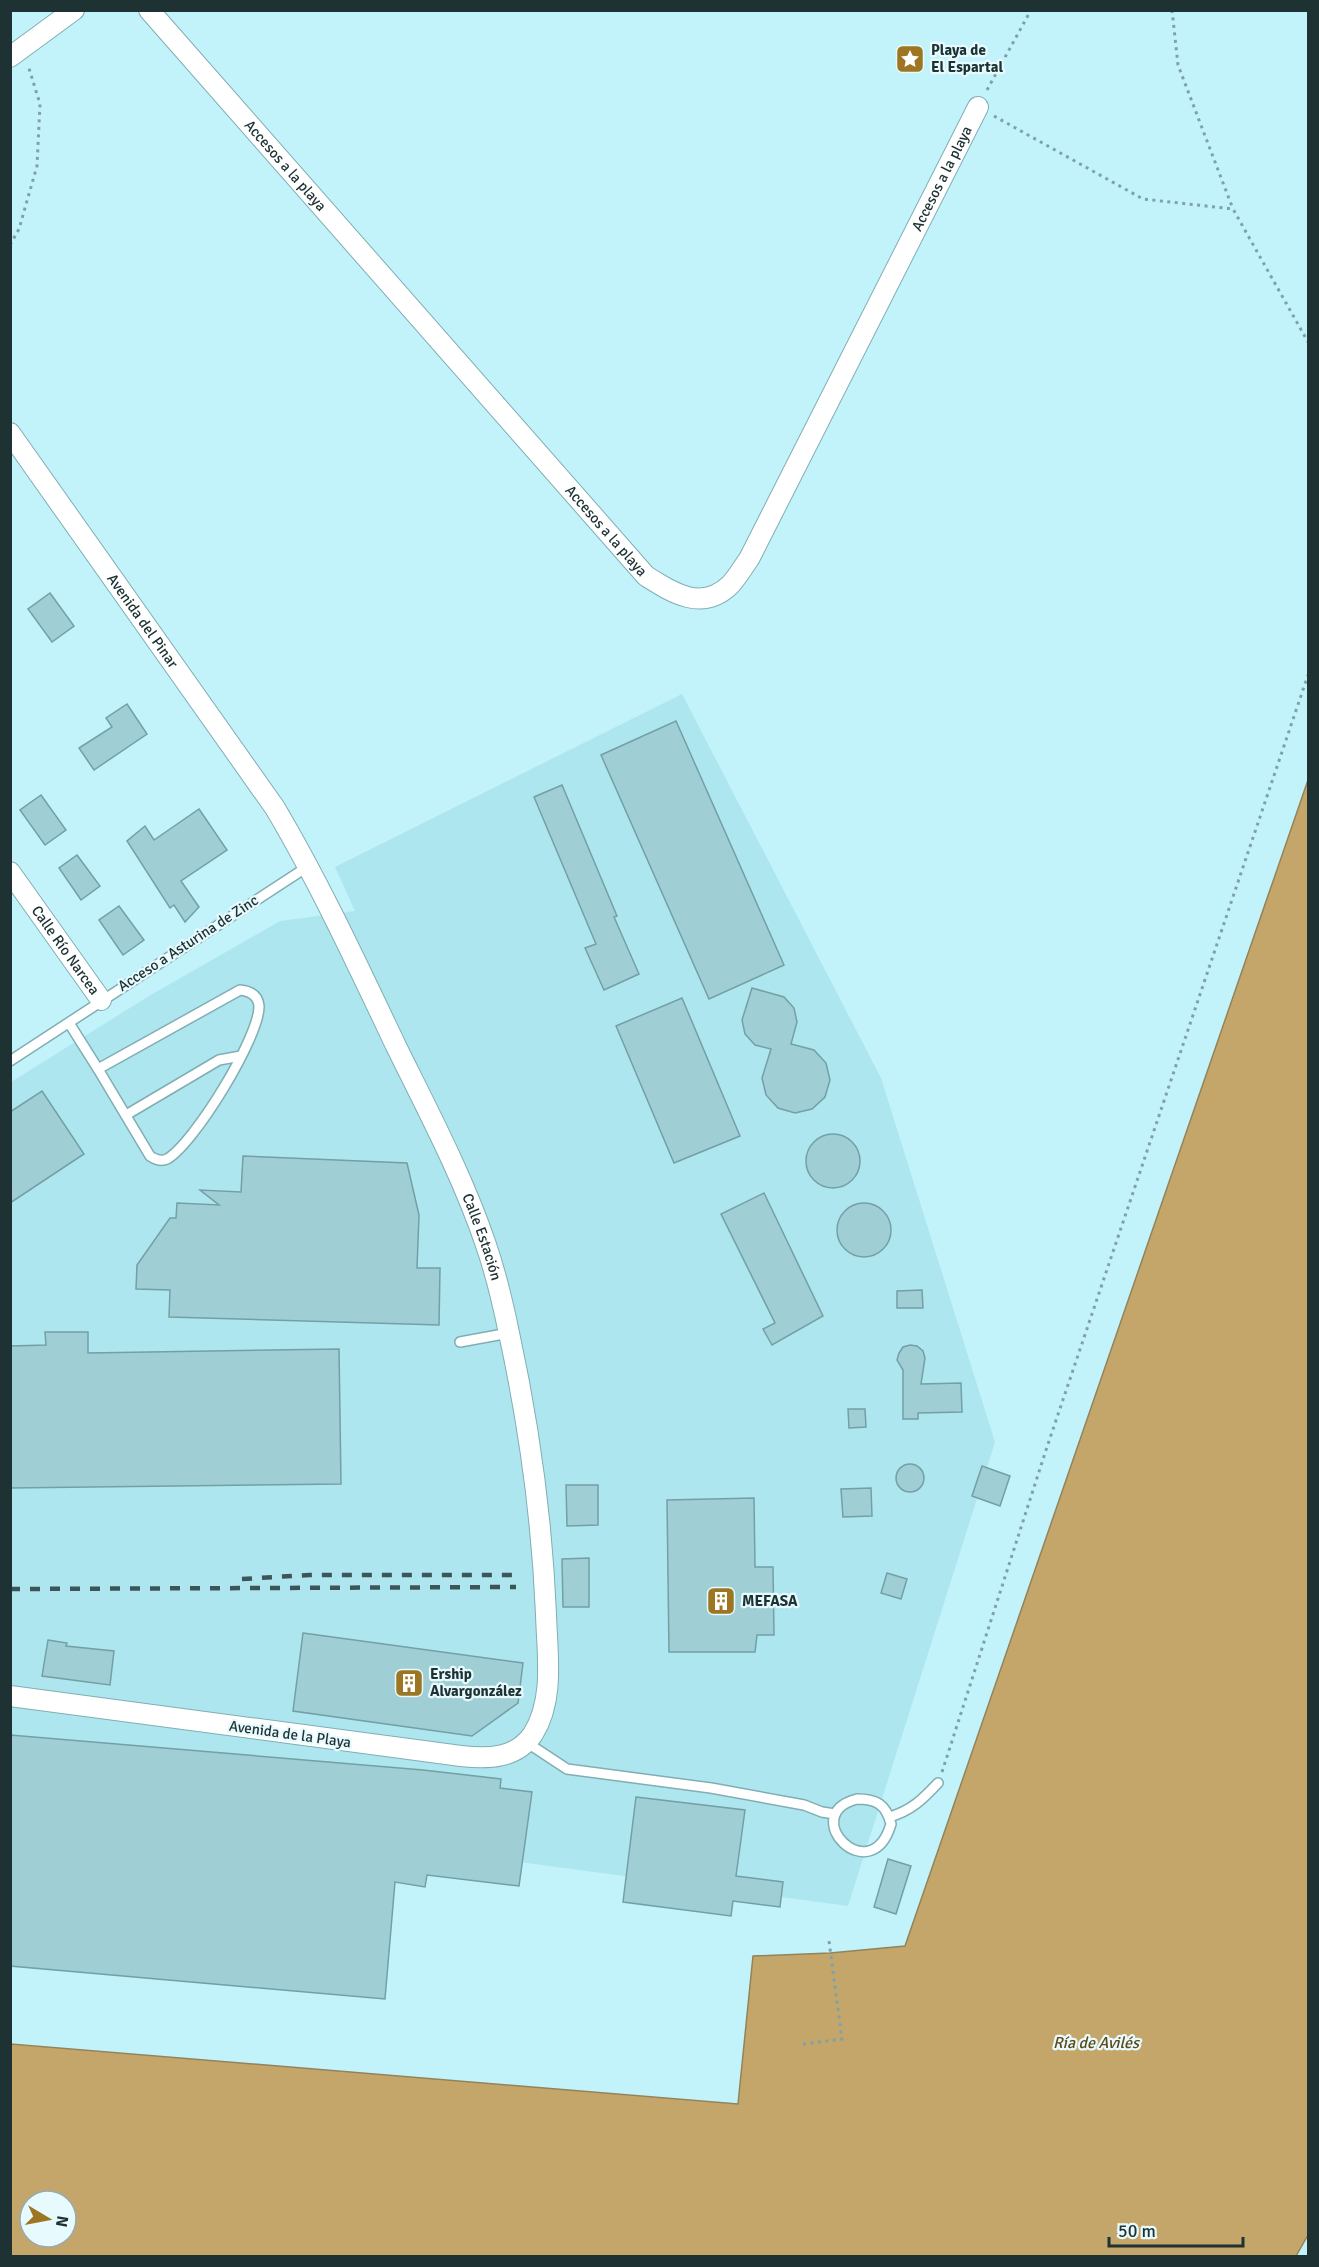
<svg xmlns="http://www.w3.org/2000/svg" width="1319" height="2267" font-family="Signika,sans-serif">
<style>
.built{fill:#ade6ee}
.water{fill:#c5a66a;stroke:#93835a;stroke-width:1.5;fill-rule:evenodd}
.building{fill:#9fced4;stroke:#72a0a6;stroke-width:1.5}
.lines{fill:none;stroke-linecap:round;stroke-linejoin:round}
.lane-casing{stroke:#80aeb4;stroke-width:12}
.street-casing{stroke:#80aeb4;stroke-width:22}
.path{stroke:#7ea2a7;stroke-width:3;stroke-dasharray:3 4.5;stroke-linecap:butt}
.lane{stroke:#fff;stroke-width:9}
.street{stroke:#fff;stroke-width:20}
.rail{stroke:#3c5558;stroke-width:4.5;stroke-dasharray:10 10;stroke-linecap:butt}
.labels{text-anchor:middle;stroke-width:4.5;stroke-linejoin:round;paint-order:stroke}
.poi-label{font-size:15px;font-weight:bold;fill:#1e3133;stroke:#e7fafd;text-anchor:start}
.street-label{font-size:15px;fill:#1e3133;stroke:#e7fafd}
.water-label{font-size:16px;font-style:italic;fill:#5f4819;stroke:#e7fafd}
</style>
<rect width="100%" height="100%" fill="#c3f3fa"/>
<!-- built -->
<polygon class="built" points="682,694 881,1078 995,1442 848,1906 11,1794 11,1082 149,996 280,921 355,911 335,867"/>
<!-- water -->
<path class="water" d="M1308,780V2235L1296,2256H11V2044L738,2104L753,1956L830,1953L905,1946ZM30,2201H66V2237H30Z"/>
<!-- building -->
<g class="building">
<polygon points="50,593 74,626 52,642 28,609"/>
<polygon points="127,704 147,734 94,770 79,748 112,727 106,718"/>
<polygon points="676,721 784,965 709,999 601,755"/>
<polygon points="562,785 617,916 614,917 639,974 604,990 585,948 596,944 534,797"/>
<polygon points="41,795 66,830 45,845 20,810"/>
<polygon points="199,809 227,850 181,881 199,907 185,922 174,905 170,908 127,841 145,826 154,840"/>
<polygon points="77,855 100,886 81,900 59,868"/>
<polygon points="119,906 144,940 123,955 99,920"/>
<polygon points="752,988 784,997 794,1008 797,1022 791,1044 814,1050 826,1063 830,1080 825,1097 812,1109 795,1113 778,1108 766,1095 762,1078 771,1049 755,1045 745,1034 742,1020"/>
<polygon points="682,998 740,1136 674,1163 616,1026"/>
<polygon points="42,1091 84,1154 10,1203 10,1112"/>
<circle cx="833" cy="1161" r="27"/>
<polygon points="243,1156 407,1163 419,1215 417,1268 440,1268 439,1325 169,1317 170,1290 136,1289 137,1265 170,1218 176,1218 177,1203 219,1205 200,1190 241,1192"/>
<polygon points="764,1193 823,1316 772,1345 763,1329 775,1323 721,1214"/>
<circle cx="864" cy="1230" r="27"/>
<polygon points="922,1290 923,1308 897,1308 897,1291"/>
<polygon points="45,1332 88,1332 88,1353 339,1349 341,1484 10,1488 10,1346 46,1345"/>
<polygon points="910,1345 917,1346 923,1351 925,1358 921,1384 961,1383 962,1412 918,1413 918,1419 903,1419 903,1370 897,1360 899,1353 903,1347"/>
<polygon points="848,1409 865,1409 866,1427 849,1428"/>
<circle cx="910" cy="1478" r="14"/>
<polygon points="982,1466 1010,1476 1000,1506 972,1496"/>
<polygon points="566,1485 598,1485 598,1525 567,1526"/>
<polygon points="871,1488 872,1516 843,1517 841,1489"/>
<polygon points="754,1498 755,1567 773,1567 774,1635 757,1635 755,1652 669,1652 667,1500"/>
<polygon points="589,1558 589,1607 563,1607 562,1559"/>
<polygon points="887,1573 907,1579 901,1599 881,1593"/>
<polygon points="303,1633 523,1663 518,1703 472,1736 293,1711"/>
<polygon points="48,1640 67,1643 66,1646 114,1651 110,1685 42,1676"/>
<polygon points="10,1735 423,1770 501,1779 500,1788 532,1792 519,1886 427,1875 425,1887 395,1882 385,1999 10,1966"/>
<polygon points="636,1797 745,1810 736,1876 783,1882 780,1907 733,1901 731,1916 623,1902"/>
<polygon points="888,1859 911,1866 896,1914 874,1907"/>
</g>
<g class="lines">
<!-- lane casing -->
<g class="lane-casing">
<g id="lane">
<path d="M240,990C250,991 258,995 259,1006C260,1036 194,1144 167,1159C161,1162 156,1160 150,1156L98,1069Z"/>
<polyline points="69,1023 98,1069"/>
<polyline points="10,1061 307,867"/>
<polyline points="126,1115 219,1060 241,1056"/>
<polyline points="460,1342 509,1333"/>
<polyline points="526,1742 567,1769 711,1788 804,1805 822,1812 835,1814"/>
<path d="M857,1799C876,1799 886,1804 891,1824C871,1892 796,1815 857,1799Z"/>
<path d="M889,1817C911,1811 923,1799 938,1783"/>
</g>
</g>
<!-- street casing -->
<g class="street-casing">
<g id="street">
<path id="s1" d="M149,10L646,576C673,593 702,612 730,585C737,578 743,567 749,559L978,107"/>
<polyline points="10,57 74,10"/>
<path id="s2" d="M10,433L275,808C320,884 358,966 396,1046C428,1111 463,1177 486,1245C496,1274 503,1304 509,1333C529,1425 542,1519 546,1614C547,1653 555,1699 533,1734C516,1759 488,1759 461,1756L10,1696"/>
<path id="s3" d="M10,872L101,1000"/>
</g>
</g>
<!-- path -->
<g class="path">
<polyline points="1172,10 1178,65 1233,209"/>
<polyline points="987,90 1031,10"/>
<polyline points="994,116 1143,199 1233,209 1308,342"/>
<polyline points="10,245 19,229 37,166 40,104 28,65"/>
<polyline points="942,1772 1047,1447 1308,675"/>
<polyline points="803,2044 842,2039 829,1941"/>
</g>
<!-- lane -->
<use href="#lane" class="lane"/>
<!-- street -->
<use href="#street" class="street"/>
<!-- rail -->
<g class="rail">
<polyline points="242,1579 309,1575 515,1575"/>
<polyline points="10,1589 516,1587"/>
</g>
</g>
<!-- icons -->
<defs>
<g id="sight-square" transform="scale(1.5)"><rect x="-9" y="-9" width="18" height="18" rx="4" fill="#9c7623" stroke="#e7fafd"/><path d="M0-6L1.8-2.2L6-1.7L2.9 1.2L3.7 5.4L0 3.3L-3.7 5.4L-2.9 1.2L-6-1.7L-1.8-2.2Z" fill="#fff"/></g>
<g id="building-square" transform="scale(1.5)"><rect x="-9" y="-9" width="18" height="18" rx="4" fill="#9c7623" stroke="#e7fafd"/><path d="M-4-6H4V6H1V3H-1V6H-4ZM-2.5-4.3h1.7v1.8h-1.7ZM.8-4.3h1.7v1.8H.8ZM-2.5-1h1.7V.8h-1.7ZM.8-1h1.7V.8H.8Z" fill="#fff"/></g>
</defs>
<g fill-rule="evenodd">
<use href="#sight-square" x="910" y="59"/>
<use href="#building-square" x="721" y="1601"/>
<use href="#building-square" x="409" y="1683"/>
</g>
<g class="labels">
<!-- poi labels -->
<g class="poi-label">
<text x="931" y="55">Playa de<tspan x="931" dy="17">El Espartal</tspan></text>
<text x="742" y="1606">MEFASA</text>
<text x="430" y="1679">Ership<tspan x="430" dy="17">Alvargonzález</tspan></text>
</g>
<!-- street labels -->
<g class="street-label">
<text dy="5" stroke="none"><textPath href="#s1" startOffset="207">Accesos a la playa</textPath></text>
<text dy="5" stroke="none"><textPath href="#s1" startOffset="1305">Accesos a la playa</textPath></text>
<text dy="5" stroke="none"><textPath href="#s1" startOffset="693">Accesos a la playa</textPath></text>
<text dy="5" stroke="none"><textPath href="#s2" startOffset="230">Avenida del Pinar</textPath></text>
<text transform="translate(188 943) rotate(-33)" y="5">Acceso a Asturina de Zinc</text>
<text dy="5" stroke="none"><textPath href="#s3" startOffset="96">Calle Río Narcea</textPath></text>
<text dy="5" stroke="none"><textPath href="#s2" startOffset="936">Calle Estación</textPath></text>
<text transform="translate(290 1734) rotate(8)" y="5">Avenida de la Playa</text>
</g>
<!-- water labels -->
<g class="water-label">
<text x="1096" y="2048">Ría de Avilés</text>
</g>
</g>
<!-- border -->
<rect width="1319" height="2267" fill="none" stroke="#1e3133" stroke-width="24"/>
<!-- north arrow -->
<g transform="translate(48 2219) rotate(100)"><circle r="28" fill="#e7fafd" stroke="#97aaac" stroke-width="1.5"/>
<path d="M0-4.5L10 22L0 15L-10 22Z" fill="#9c7623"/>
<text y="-9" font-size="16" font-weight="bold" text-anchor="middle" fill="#1e3133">N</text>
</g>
<!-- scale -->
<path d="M1109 2237v9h134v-9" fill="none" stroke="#1e3133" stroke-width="3"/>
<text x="1118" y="2237" font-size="18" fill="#1e3133" stroke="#e7fafd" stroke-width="4.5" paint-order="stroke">50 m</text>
</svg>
